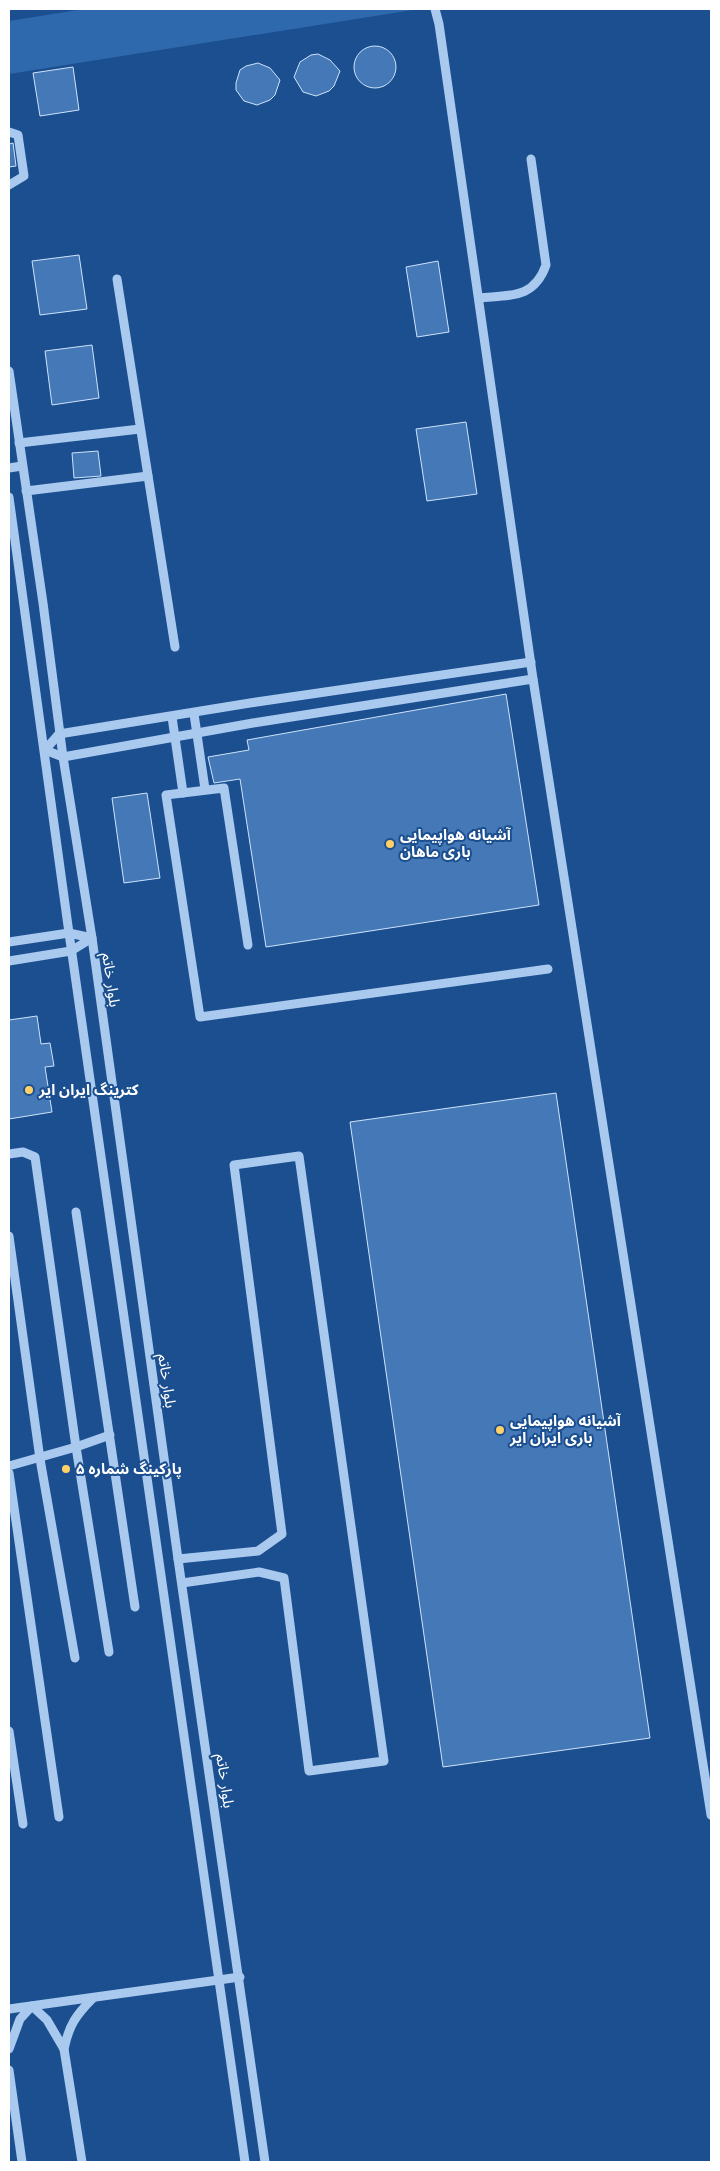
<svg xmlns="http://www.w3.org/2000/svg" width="720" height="2171" font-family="'PT Sans','Noto Sans Arabic',sans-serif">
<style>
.green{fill:#2e69ad}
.building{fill:#4478b7;stroke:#cfe3fa}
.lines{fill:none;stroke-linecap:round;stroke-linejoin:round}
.minor{stroke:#a9c9ee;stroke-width:9}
.poi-dot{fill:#ffd166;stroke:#1b4f8f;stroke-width:2}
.labels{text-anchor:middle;stroke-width:4;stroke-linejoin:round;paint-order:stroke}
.poi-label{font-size:15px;font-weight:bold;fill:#fff;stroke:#1b4f8f;text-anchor:start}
.street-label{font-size:15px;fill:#fff;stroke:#1b4f8f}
</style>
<rect width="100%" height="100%" fill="#1b4f8f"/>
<!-- green -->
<polygon class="green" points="84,9 419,9 9,74 9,21"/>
<!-- building -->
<g class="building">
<circle cx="375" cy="67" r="21"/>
<polygon points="318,54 330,60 340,71 334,86 329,91 316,96 303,92 294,77 300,62 311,55"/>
<polygon points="258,63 270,68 280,80 275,95 270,100 257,105 244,101 236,90 236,83 240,70 246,66"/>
<polygon points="73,67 79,110 40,116 33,73"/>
<polygon points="13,143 16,166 9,167 9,144"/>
<polygon points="79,255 87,309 40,315 32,261"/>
<polygon points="438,261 449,332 417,337 406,267"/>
<polygon points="92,345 99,398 52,405 45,351"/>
<polygon points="466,422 477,494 427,501 416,429"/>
<polygon points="98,451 101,476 74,478 72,453"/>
<polygon points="506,694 539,905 266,947 240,779 214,783 208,757 249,750 247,740"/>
<polygon points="147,793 160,878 124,883 112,798"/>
<polygon points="37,1016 41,1044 50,1043 54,1066 45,1067 52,1112 9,1119 9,1020"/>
<polygon points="556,1093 650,1738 443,1767 350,1122"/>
</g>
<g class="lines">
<!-- minor -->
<g class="minor">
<polyline points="435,9 439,24 533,679 711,1815"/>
<polyline points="9,132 18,135 24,176 9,185"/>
<polyline points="117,279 175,647"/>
<path d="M479,298C510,295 534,299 546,265L531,159"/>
<polyline points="9,371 43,603 63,757 92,938 178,1559 265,2162"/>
<polyline points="19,443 140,429"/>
<polyline points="9,468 22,466"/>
<polyline points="26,491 148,476"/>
<polyline points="9,497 69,933 245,2162"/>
<polyline points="531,662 250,703 59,734 45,750 63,757 253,723 533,679"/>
<polyline points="194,714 205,789"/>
<polyline points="172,717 183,793"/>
<polyline points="9,942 69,933 92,938 71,951 9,961"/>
<polyline points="248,945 224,788 166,795 200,1017 548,969"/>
<polyline points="9,1154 23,1152 35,1157 76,1447 109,1652"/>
<polyline points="76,1212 135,1607"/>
<polyline points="9,1236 40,1459 75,1658"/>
<polyline points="9,1466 76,1447 110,1435"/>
<polyline points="9,1473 59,1817"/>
<polyline points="178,1559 258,1551 282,1534 234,1165 299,1156 384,1761 309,1771 284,1578 259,1572 182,1583"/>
<polyline points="9,1731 23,1824"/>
<polyline points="9,2009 240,1977"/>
<path d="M9,2049L20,2019L32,2006L47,2020L64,2049C69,2025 76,2015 93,1998"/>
<polyline points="64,2049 82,2162"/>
<polyline points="9,2070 22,2162"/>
</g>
</g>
<!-- markers -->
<g class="poi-dot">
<circle cx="390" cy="844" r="5"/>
<circle cx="29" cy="1090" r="5"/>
<circle cx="500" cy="1430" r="5"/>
<circle cx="66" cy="1469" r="5"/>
</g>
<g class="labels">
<!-- poi labels -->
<g class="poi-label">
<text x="400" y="840">آشیانه هواپیمایی<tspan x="400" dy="17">باری ماهان</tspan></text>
<text x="39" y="1095">کترینگ ایران ایر</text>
<text x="510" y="1426">آشیانه هواپیمایی<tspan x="510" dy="17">باری ایران ایر</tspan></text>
<text x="76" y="1474">پارکینگ شماره ۵</text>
</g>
<!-- street labels -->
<g class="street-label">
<text transform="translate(111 980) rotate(82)" y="5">بلوار خاتم</text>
<text transform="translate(167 1381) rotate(82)" y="5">بلوار خاتم</text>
<text transform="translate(225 1781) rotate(82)" y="5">بلوار خاتم</text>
</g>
</g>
<!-- border -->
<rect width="720" height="2171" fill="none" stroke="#ffffff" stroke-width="20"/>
</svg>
